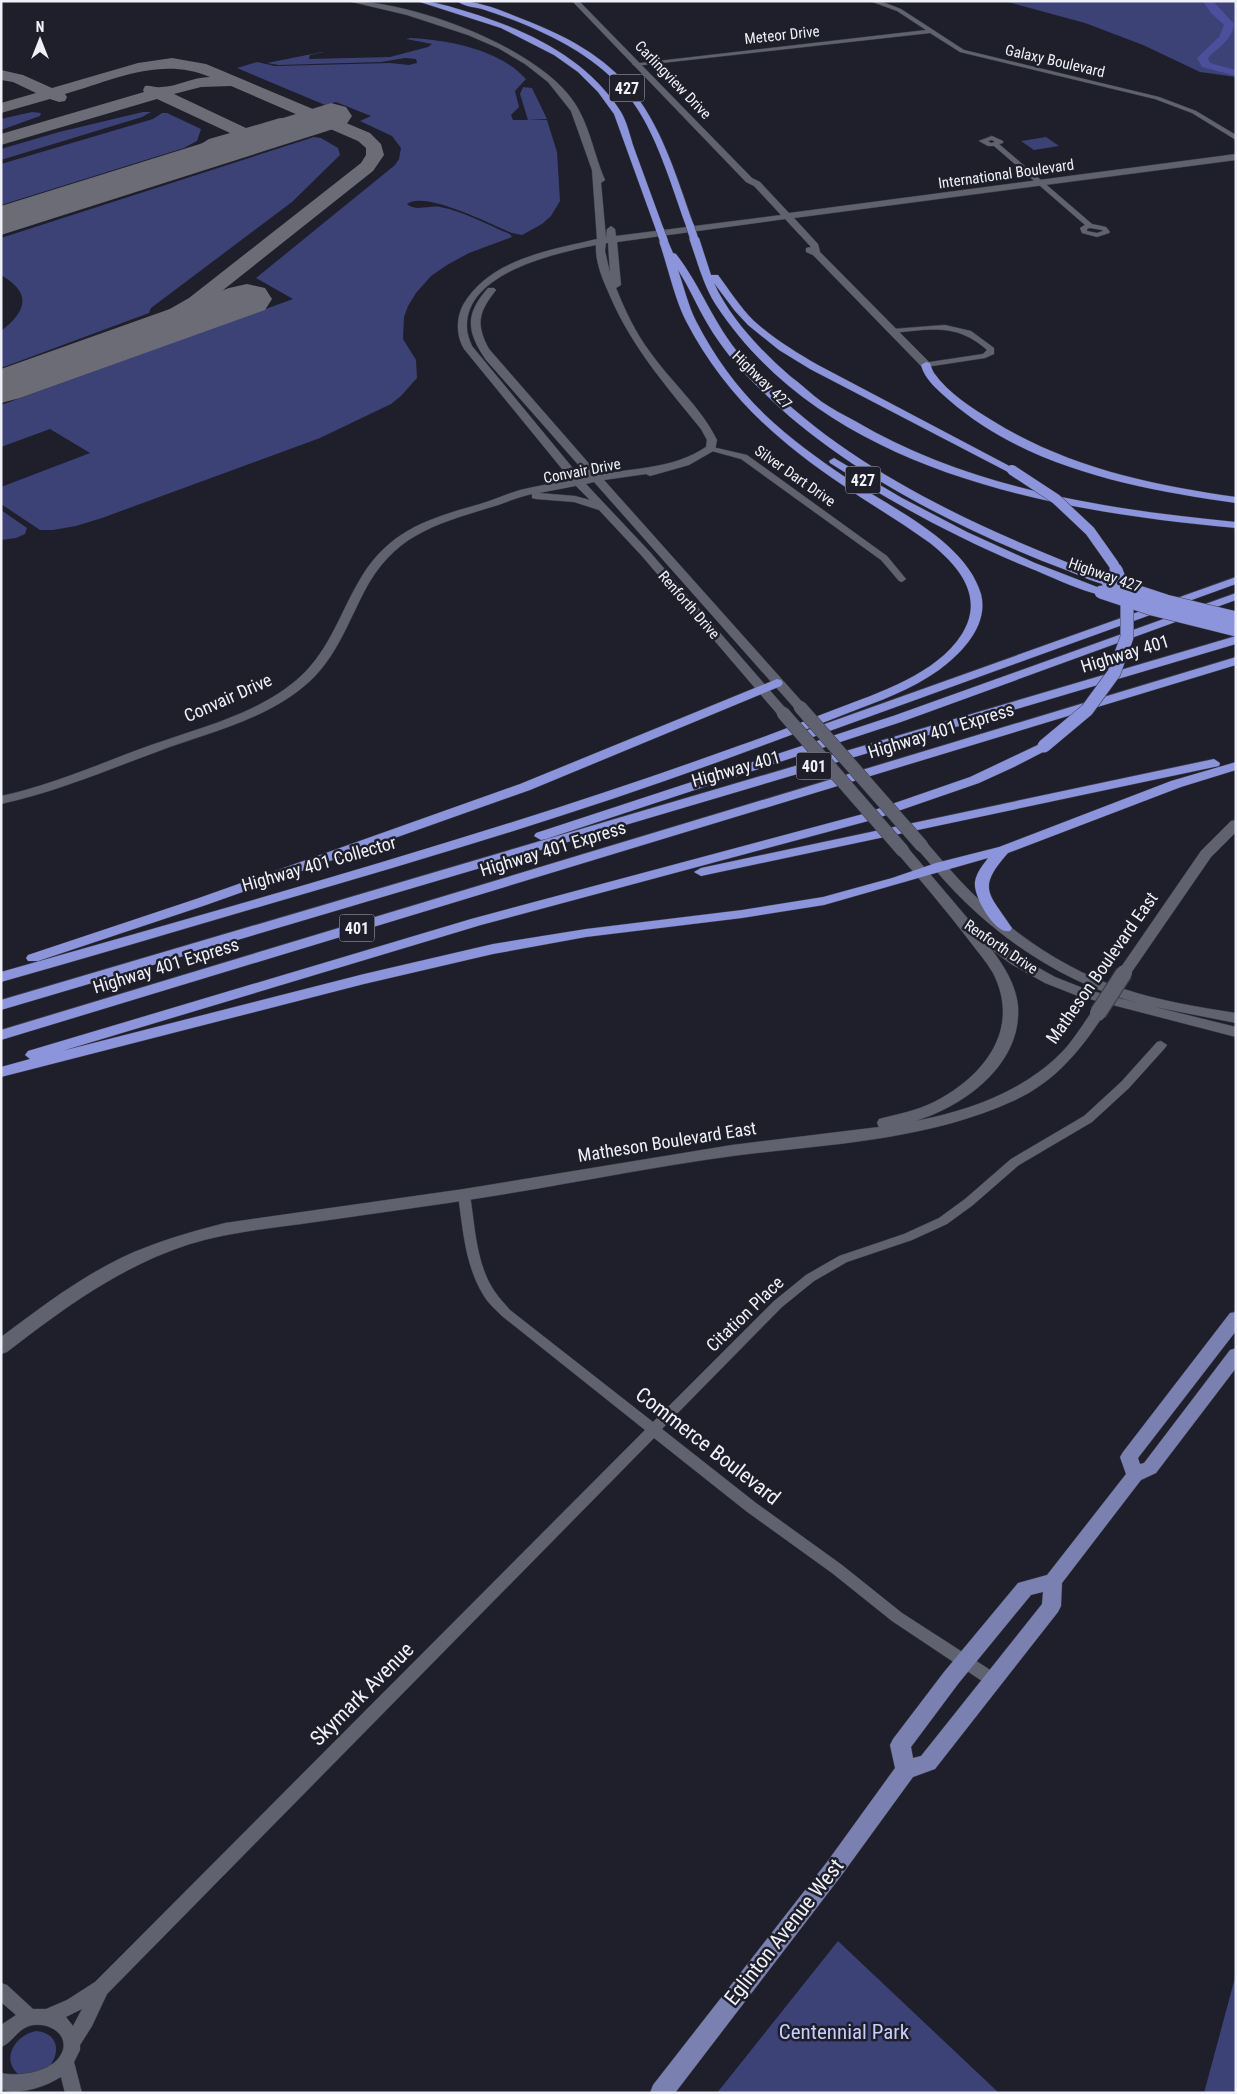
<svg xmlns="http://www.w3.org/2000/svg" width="1237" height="2094" font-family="'Roboto Condensed',sans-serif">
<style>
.green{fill:#3c4176}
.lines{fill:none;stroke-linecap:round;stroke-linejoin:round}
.river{fill:#4b4f9c;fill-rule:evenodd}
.taxiway{fill:#6b6c76;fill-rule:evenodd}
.runway{fill:#6b6c76;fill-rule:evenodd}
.street-casing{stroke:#3b3c45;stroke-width:1}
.secondary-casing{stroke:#3b3c45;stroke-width:1}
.primary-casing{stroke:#3b3c45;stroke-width:1}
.highway-casing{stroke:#3b3c45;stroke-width:1}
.street{fill:#60626f;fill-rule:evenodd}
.secondary{fill:#60626f;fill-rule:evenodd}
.primary{fill:#7a81b0;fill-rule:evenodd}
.highway{fill:#8c95dc;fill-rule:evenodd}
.secondary-bridge-far1-casing{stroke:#3b3c45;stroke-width:14;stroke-linecap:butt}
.secondary-bridge-casing{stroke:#3b3c45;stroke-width:18;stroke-linecap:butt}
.highway-bridge-far2-casing{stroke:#3b3c45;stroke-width:9;stroke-linecap:butt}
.highway-bridge-far1-casing{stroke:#3b3c45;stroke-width:11;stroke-linecap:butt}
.highway-bridge-casing{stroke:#3b3c45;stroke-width:14;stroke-linecap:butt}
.secondary-bridge-far1{stroke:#60626f;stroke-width:13}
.secondary-bridge{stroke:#60626f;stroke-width:16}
.highway-bridge-far2{stroke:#8c95dc;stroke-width:8}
.highway-bridge-far1{stroke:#8c95dc;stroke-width:10}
.highway-bridge{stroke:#8c95dc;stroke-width:13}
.labels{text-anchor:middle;stroke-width:5;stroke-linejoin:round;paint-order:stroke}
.far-street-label{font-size:15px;fill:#eff0f8;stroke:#1e1f2a}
.shield{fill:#1e1f2a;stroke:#b0b1ba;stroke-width:1}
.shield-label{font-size:16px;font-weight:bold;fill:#eff0f8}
.street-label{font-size:18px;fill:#eff0f8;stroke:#1e1f2a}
.near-street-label{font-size:21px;fill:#eff0f8;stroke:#1e1f2a}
.near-park-label{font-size:21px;fill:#c7cefa;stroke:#1e1f2a}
</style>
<rect width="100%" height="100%" fill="#1e1f2a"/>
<!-- green -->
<g class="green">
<polygon points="1004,1 1236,1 1236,77 1200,72 1143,45 1085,23"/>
<path d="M410,38C448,40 499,49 526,79L515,91L519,107L511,115L513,120H547L557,152L560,201L551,216L542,224L522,235L512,233C492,225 425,190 407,204C415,212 430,205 440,207C464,211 487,225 510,234L512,237L469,253L447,265L431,276L416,293L408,306L404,317L403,339L416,360L417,378L401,396L391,404L320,438L102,518L76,526L53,530H40L1,504V487L90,453L50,429L1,447V405L293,299L256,278L395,165L399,159L401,148L392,136L360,121L371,116L336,102L325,105L237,68L257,62L275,66L390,63L409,65L417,63L416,59L405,58L381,62L279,65L267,63L322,52H324L310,55L309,59L390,57L428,47L432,44L406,39Z"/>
<polygon points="523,87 532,88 547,119 528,120 520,94"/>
<polygon points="32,112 41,113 40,116 1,130 1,119"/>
<polygon points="143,112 151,112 142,117 1,160 1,149 59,132"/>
<polygon points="162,113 167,113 201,129 197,141 184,148 1,205 1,164 153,119"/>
<path d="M314,137L321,138L338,148L340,155L292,202L151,308L149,313L1,368V331C27,311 32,293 1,275V238Z"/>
<polygon points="1046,137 1059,146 1034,150 1021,141"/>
<polygon points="1,510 27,528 25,534 16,538 1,540"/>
<polygon points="838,1941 999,2093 717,2093"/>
<polygon points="1236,1974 1236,2093 1204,2093"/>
<path d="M36,2031C61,2033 61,2057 45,2071L19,2075C0,2059 15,2035 36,2031Z"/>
</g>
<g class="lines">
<!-- river -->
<path class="river" d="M1203,1H1213L1234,24C1232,41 1218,47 1208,58L1210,63L1236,70V76L1202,67L1197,58L1219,37L1224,25L1211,13Z"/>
<!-- taxiway -->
<path class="taxiway" d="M172,58L206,64L370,133L381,144L384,155L373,171L203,306L154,334L57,374L50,376L43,374L40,370L43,366L140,326L189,298L361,163L366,155V148L358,141L231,86L201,87L174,94L246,128L280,118L286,119L289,123L286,127L249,138L240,149L227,155L221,156L215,155L213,152C202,159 190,170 177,167L174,163L177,159L209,139L230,133L157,99L1,145V134L144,92L143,90L145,86C151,85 155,88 161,87C177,87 192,77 210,77C161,56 114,80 65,94L67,97L65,101L59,102L50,99L1,113V103L36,93L13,82L1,80V70L23,75L52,88L138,63Z"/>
<!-- runway -->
<g class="runway">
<polygon points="331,103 346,107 352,116 346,125 1,235 1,206"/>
<polygon points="247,284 265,288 272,299 265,310 20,398 1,403 1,369 229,288"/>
</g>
<!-- street casing -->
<g class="street-casing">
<g id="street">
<polygon points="870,1 880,1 901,9 964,50 1159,97 1196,111 1236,135 1236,140 1192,113 1155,99 960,52 930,33 635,66 632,64 926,30 897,11"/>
<path d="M992,136L1003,141V143L999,144L1092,224L1106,227L1110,232L1109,233L1097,237L1082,233L1080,228L1085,225L994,146H988L979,141ZM992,140L995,142L991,143L988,141ZM1090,228L1102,230L1103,231L1097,233L1087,231V229Z"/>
<path d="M945,325L971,331L994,348V354L985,358L926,367L922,365L923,363L983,354L987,350C957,323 931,329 893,333L889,331L893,329Z"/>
<polygon points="708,446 747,455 887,556 906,579 902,582 899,581 881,560 741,459 708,450"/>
<path d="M1161,1041L1167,1045L1165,1048L1129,1088L1092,1122L1019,1165L973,1205L947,1224L912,1240L847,1262L814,1281L782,1307L662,1429L756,1503L842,1565L902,1613L998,1675L1000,1680L998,1685L993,1686L988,1685L892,1621L832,1573L746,1511L654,1438L107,1994L92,2026L80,2045V2050L74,2062L82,2093H65L61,2077C42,2088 24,2094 1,2090V2073C20,2077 56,2072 63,2050C68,2031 44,2021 29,2026C17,2030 12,2043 1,2047V2025L16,2015L1,2002V1983L7,1985L33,2009H46L67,2000L95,1982L645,1430L502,1316C496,1310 488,1303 484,1296C465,1266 463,1229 458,1195L460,1192H468L470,1195C475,1226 476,1265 495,1292C499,1298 505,1304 510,1310L653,1422L774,1301L806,1275L839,1256L904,1234L939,1218L965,1199L1011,1159L1084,1116L1121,1082L1157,1042ZM82,2009L73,2026L66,2017Z"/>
</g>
</g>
<!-- secondary casing -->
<g class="secondary-casing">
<g id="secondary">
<path d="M348,1C412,1 537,47 574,102C590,126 594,155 605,180L601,183L606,238L607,229L611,226L615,229L616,236L781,215L754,186L746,182L572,1H579L752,178L760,182L789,213L1236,154V160L794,218L818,244L820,252L930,363L931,365L926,368L922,367L813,255L806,252V248L811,247L785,219L617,242L621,285L616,288C625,310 635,332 650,352C671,382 701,407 717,440L715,450L689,465L650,476L646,474L604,480L804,704L806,707L804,710H796L594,482L586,484L649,551L787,710L789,713L787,716H779L641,555L599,510L574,502L536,499L532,498V494C517,497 503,504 488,508C433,525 393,536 364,592C348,623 336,657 310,681C269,719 210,732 159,751C107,770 56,792 1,804V796C53,785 101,763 151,745C202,727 261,713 301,676C331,648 341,610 362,576C391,529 431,518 480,504C494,500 506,494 520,490C536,486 554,483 571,480L464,349C456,336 456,318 463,305C489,259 551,250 597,239L592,170L571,111L548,82L525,64L498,48L468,35L407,15ZM606,243H608L610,273L605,251ZM596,245C595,259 601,276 607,289C630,345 663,382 701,429L707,440L706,447C673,469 637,467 599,475L489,349C475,323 479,312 496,290L494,288H488C464,315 467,332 486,360L589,477L581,478L472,346C470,341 467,334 467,328C464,273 556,253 596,245ZM576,486L590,500L575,496L539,493Z"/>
<polygon points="1236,820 1236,832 1211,857 1129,976 1119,976 1117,973 1119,970 1201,851 1231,821"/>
<path d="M922,842L927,843C941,859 955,876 970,891C1012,933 1067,971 1124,989C1160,1001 1198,1007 1236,1013V1023L1155,1007L1236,1027V1037L1078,996L1045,983L1011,964L992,950C1004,966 1016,985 1018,1006C1022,1064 965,1106 915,1121C968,1111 1022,1092 1061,1053C1073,1041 1083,1024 1093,1010H1103L1105,1013C1080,1051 1055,1082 1013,1101C927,1140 832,1144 740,1155C642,1168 545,1189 448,1203C399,1210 350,1217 301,1224C264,1229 226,1233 190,1244C121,1266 64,1308 7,1352L1,1354V1337C40,1308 79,1278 123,1257C155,1242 190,1232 225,1223L464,1189L732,1145L879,1127L877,1123L879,1119C898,1114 916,1111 934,1102C983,1077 1022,1030 993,973C986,961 977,951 968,939C946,910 922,882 898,854L896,851L898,848H908L969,920L1021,958L1055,977L1088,990L1142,1004C1062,983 991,935 937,872C930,863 922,855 915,846Z"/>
</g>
</g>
<!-- primary casing -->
<g class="primary-casing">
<path id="primary" d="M1236,1312V1331L1138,1458L1140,1464L1144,1463L1230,1350L1236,1348V1368L1156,1473L1141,1480L1062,1583L1061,1606L1058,1612L935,1769L913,1777L841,1876L675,2093H650L653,2085L827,1862L895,1768L890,1745L893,1739L944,1672L1018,1583L1047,1575L1126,1474L1120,1457L1123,1452L1230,1313ZM1043,1592L1042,1604L921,1756L913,1758L911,1747L958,1684L1031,1595Z"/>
</g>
<!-- highway casing -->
<g class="highway-casing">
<g id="highway">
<path d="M417,1C435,1 451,7 468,12C527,30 587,58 621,112C627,122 630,136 634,148C644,175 654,203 664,230L663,232H657L656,230L614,114L598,92L578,72L554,55L501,28Z"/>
<path d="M457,1C482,1 507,13 530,22C641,66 658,121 694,226L693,228H687L686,226C651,125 639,76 535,29C518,21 500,15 482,9C473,7 463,6 457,1Z"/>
<path d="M694,235L699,238L711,275H718C730,291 740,307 754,321C773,338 795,352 818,365L1017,470L1016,472H1008L810,369L779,350L748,325L735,311L714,283C729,317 762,352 790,376C801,384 811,394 822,402C832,409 844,415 855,421C971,489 1104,509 1236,522V528C1051,511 826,472 716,305C703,285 697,260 689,238Z"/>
<path d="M664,238L667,239L673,253L676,254C701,286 714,325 741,356C832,465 982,530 1112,580L1114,582L1112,584C1102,587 1077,574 1066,570C960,530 839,469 759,388C739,369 721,347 707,323C697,306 689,287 678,270C684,287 688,305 696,321C716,360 742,395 775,424C800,446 828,466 856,484C897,511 966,543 981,594C989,625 962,653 939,670C911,690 879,701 848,713C805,730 762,746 718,762C573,815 424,859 276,902C184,929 93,956 1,982V972C249,901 498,833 741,745C773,734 805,721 836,709C878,693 937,674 962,634C985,597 959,566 930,543C901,522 870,504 841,484C774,439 723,392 686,321C675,300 667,264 659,241Z"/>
<path d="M926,362L930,363C931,366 932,370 934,373C948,393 973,409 993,421C1067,467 1151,485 1236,497V503C1137,489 1027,468 949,400C938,390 925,380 921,365Z"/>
<path d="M834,458L902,498L967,532L1035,563L1105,590L1107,592L1101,595C1079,590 1058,580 1037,571C964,542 896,505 830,463L829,461Z"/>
<polygon points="1236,577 1236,584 813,737 805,737 803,734 805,731"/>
<polygon points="1236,593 1236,600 901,722 546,839 541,840 534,836 536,833 893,716"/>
<polygon points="1236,636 1236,644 1,1010 1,1000"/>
<polygon points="1236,657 1236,665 1,1040 1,1030"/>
<polygon points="777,679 781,680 783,683 781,686 530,790 206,905 38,961 28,961 26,958 28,955 196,899 520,784"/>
<path d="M1044,742L1049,743L1050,746L1049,749L1014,767L979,783L872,820L481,925L62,1051L364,974L493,944L586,929L742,910L823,897L892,878L936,863L999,847L1171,781L1236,762V770L1181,787L1008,853C976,889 989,893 1012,928L1010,931C995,935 973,896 975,882C976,873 983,865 988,858L824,905L742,918L586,937L493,954L364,984L1,1077V1067L30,1059L25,1055L28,1051L471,919L863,814L970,777Z"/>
<polygon points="1214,759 1220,763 1219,766 701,876 694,872 701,868"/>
</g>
</g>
<!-- street -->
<use href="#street" class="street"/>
<!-- secondary -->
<use href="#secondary" class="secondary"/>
<!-- primary -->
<use href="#primary" class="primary"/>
<!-- highway -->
<use href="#highway" class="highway"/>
<!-- secondary-bridge-far1 casing -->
<g class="secondary-bridge-far1-casing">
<g id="secondary-bridge-far1">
<polyline points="800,707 922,846"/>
<polyline points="783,713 903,851"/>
</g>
</g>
<!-- secondary-bridge casing -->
<g class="secondary-bridge-casing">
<polyline id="secondary-bridge" points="1098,1013 1124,973"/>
</g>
<!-- highway-bridge-far2 casing -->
<g class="highway-bridge-far2-casing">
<g id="highway-bridge-far2">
<polyline points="690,226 694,238"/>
<polyline points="660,230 664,241"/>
</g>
</g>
<!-- highway-bridge-far1 casing -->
<g class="highway-bridge-far1-casing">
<polyline id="highway-bridge-far1" points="1012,470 1056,499 1090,531 1114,565 1116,571"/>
</g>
<!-- highway-bridge casing -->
<g class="highway-bridge-casing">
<g id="highway-bridge">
<polyline points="1108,582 1166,601 1236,618"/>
<polyline points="1101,592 1152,609 1236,630"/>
<polyline points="1044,746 1087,710 1114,673 1127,637 1127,600 1116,570"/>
</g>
</g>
<!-- secondary-bridge-far1 -->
<use href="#secondary-bridge-far1" class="secondary-bridge-far1"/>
<!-- secondary-bridge -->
<use href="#secondary-bridge" class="secondary-bridge"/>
<!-- highway-bridge-far2 -->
<use href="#highway-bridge-far2" class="highway-bridge-far2"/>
<!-- highway-bridge-far1 -->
<use href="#highway-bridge-far1" class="highway-bridge-far1"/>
<!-- highway-bridge -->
<use href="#highway-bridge" class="highway-bridge"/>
</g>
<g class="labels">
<!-- far-street labels -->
<g class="far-street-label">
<text transform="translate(782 35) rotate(-6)" y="5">Meteor Drive</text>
<text transform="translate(1055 61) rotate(13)" y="5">Galaxy Boulevard</text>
<text transform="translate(673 80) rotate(46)" y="5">Carlingview Drive</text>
<text transform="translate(1006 174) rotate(-8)" y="5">International Boulevard</text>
<text transform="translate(762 380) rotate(44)" y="5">Highway 427</text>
<text transform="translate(582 471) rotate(-11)" y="5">Convair Drive</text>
<text transform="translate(795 476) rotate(35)" y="5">Silver Dart Drive</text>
<text transform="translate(1105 575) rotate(19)" y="5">Highway 427</text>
<text transform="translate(689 605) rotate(49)" y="5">Renforth Drive</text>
<text transform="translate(1001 947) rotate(34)" y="5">Renforth Drive</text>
</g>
<!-- shield labels -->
<g class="shield">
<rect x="609.5" y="74.5" width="35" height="27" rx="4"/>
<rect x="845.5" y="466.5" width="35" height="27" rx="4"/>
<rect x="796.5" y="752.5" width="35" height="27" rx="4"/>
<rect x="339.5" y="914.5" width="35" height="27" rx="4"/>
</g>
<g class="shield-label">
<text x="627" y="94">427</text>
<text x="863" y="486">427</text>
<text x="814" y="772">401</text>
<text x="357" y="934">401</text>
</g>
<!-- street labels -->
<g class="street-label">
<text transform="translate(1125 654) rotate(-17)" y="6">Highway 401</text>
<text transform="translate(228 698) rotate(-24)" y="6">Convair Drive</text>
<text transform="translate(941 731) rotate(-17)" y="6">Highway 401 Express</text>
<text transform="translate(736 769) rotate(-16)" y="6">Highway 401</text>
<text transform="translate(553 849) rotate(-17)" y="6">Highway 401 Express</text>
<text transform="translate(319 864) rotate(-16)" y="6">Highway 401 Collector</text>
<text transform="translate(166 966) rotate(-17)" y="6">Highway 401 Express</text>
<text transform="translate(1102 968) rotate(-55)" y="6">Matheson Boulevard East</text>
<text transform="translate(667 1142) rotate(-9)" y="6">Matheson Boulevard East</text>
<text transform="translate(745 1314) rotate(-44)" y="6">Citation Place</text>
</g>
<!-- near-street labels -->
<g class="near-street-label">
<text transform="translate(708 1446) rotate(38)" y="7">Commerce Boulevard</text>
<text transform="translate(362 1694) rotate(-45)" y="7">Skymark Avenue</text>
<text transform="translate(784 1932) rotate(-52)" y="7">Eglinton Avenue West</text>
</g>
<!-- near-park labels -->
<g class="near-park-label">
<text x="844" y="2039">Centennial Park</text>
</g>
</g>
<!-- border -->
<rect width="1237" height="2094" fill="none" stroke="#eff0f8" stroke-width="5"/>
<!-- north arrow -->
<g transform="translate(40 40)" stroke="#1e1f2a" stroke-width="4" paint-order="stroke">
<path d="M0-4L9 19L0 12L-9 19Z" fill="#eff0f8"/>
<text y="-8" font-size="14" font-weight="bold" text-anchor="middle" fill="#eff0f8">N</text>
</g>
</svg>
